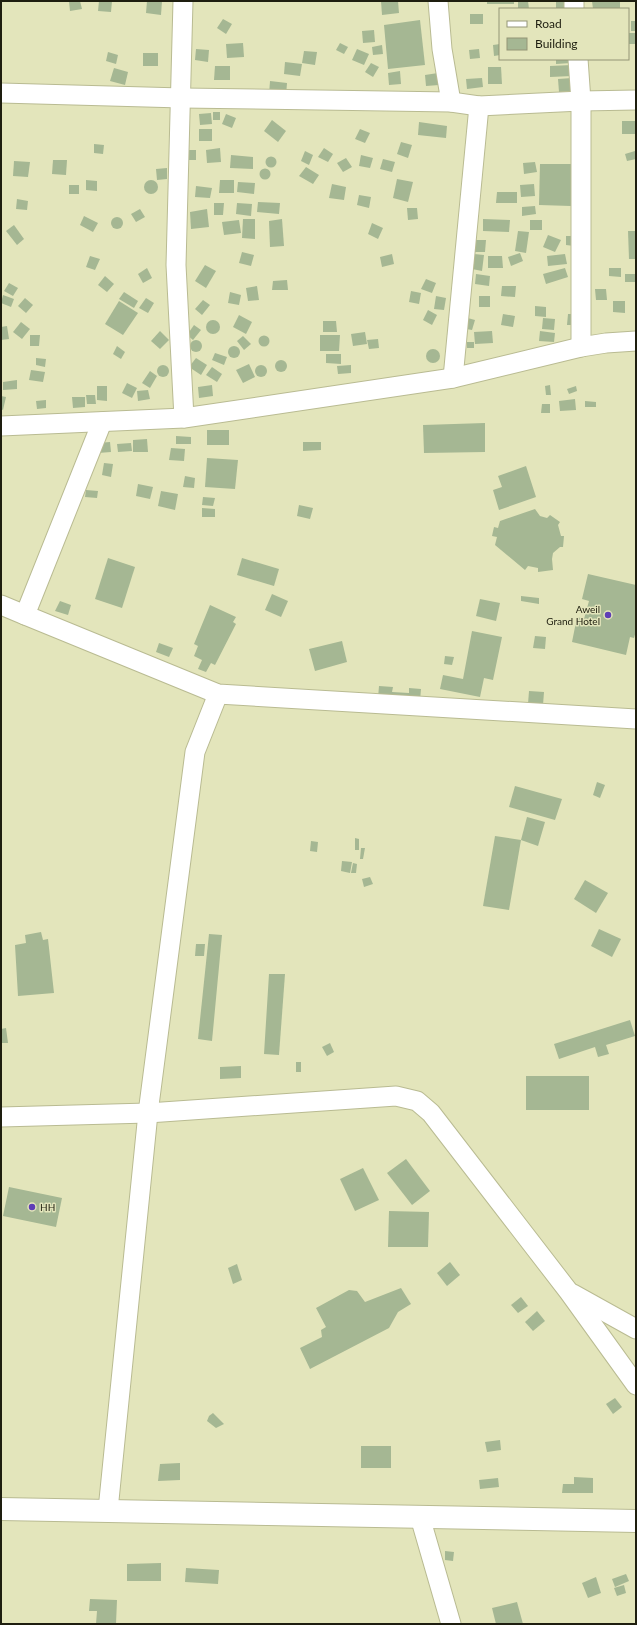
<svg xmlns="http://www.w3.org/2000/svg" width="637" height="1625" font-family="Lato,sans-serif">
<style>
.building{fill:#a5b793}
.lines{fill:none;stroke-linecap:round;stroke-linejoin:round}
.minor-casing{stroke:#b9bb92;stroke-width:21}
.tertiary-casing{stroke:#b9bb92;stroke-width:24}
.minor{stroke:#fff;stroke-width:19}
.tertiary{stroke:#fff;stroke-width:22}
.poi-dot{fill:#5e3eb6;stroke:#e3e5bb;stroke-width:1.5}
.labels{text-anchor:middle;stroke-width:3;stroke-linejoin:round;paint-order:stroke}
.poi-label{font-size:10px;fill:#1e1e0f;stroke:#e3e5bb;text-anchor:end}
</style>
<rect width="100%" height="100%" fill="#e3e5bb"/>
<!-- building -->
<g class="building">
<polygon points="69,1 80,1 82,9 70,11"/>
<polygon points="99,1 112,1 111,12 98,11"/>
<polygon points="147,1 162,1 161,15 146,13"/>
<polygon points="381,1 398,1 399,13 382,15"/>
<rect x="487" y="1" width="27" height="3"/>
<polygon points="518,1 528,1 529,9 518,9"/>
<rect x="556" y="1" width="9" height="7"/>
<polygon points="592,1 620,1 620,9 593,9"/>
<rect x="470" y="14" width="13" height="10"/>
<polygon points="223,19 232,24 226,34 217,28"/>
<polygon points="420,20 425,65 388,69 384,25"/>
<rect x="631" y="21" width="5" height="10"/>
<polygon points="374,30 375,42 363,43 362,31"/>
<rect x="628" y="33" width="8" height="11"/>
<polygon points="243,43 244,57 227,58 226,44"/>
<polygon points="340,43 348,47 344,54 336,50"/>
<polygon points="500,44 500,55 494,56 493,45"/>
<polygon points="382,45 383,54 373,55 372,47"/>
<polygon points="196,49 209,50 208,62 195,60"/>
<polygon points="357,49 369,54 364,65 352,60"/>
<polygon points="479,49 480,58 470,59 469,50"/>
<polygon points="304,51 317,52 315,65 302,63"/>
<polygon points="108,52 118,55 116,64 106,61"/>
<rect x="143" y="53" width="15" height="13"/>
<polygon points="556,59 571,59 571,63 556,64"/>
<polygon points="285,62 302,64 300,76 284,74"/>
<polygon points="371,63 379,67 373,77 365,72"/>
<polygon points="572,65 572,76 550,77 550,66"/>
<polygon points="215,66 230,66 230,80 214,80"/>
<polygon points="488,67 501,67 502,84 488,84"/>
<polygon points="114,68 128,72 125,85 110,81"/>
<polygon points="400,71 401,84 389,85 388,73"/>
<polygon points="438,73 439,85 426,86 425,75"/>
<polygon points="482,78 483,87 467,89 466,79"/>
<polygon points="572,78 573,91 559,92 558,79"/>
<polygon points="270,81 287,83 286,96 269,95"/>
<rect x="213" y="112" width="7" height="8"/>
<polygon points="211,113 212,124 200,125 199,114"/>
<polygon points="226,114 236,118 232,128 222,124"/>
<polygon points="272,120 286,131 278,142 264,131"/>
<rect x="622" y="121" width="14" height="13"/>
<polygon points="419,122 447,126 446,138 418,135"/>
<rect x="199" y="129" width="13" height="12"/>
<polygon points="360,129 370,133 365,143 355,139"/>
<polygon points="401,142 412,145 408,158 397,154"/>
<polygon points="94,144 104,145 103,154 94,153"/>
<polygon points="220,148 221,162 207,163 206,150"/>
<polygon points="324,148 333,154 328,162 318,157"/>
<rect x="185" y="150" width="11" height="10"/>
<polygon points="305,151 313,155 309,165 301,161"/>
<polygon points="635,151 636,159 627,161 625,154"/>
<polygon points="231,155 253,157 253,169 230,168"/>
<polygon points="361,155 373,158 370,168 359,166"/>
<circle cx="271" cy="162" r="5.5"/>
<polygon points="346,158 352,167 343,172 337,163"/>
<polygon points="383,159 395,162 392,172 380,169"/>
<polygon points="53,160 67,160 66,175 52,174"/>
<polygon points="14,161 30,162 28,177 13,176"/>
<polygon points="535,162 537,172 524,174 523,163"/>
<polygon points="540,164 571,164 571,206 539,205"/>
<polygon points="306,167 319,175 313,184 299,176"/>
<polygon points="167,168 167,179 157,180 156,169"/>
<circle cx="265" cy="174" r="5.5"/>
<polygon points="397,179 413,182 408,202 393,198"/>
<circle cx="151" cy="187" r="7"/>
<polygon points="86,180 97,181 97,191 86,190"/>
<polygon points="220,180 234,180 234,193 219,193"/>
<polygon points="238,182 255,183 254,194 237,192"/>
<polygon points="332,184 346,187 344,200 329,198"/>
<polygon points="534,184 535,196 521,197 520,185"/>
<rect x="69" y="185" width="10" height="9"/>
<polygon points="196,186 212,188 210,198 195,197"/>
<polygon points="497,192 517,192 517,203 496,203"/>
<polygon points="359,195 371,197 369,208 357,205"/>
<polygon points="17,199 28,201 27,210 16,209"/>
<polygon points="258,202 280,203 279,214 257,212"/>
<polygon points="214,203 224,203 223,215 214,215"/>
<polygon points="237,203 252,204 251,216 236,214"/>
<polygon points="535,206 536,214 522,216 522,207"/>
<polygon points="407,208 417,208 418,219 408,220"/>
<polygon points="140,209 145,217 136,222 131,214"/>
<polygon points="207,209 209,227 191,229 190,212"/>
<polygon points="84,216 98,223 93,232 80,225"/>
<circle cx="117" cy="223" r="6"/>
<polygon points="243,219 255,219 255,239 242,238"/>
<polygon points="282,219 284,246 270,247 269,221"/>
<polygon points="483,219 510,220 509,232 483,231"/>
<polygon points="239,220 241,233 224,235 222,222"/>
<rect x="530" y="220" width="12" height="10"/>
<polygon points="372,223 383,228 378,239 368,234"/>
<polygon points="14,225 24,239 17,245 6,231"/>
<polygon points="518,231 529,232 526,253 515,251"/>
<polygon points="628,231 636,231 636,259 629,259"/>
<polygon points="548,235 561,240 555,252 543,247"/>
<polygon points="566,236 574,236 574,246 566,245"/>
<polygon points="474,240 486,240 485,252 473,252"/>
<polygon points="242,252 254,255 251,266 239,263"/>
<polygon points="520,253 523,261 511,266 508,257"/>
<polygon points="392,254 394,264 382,267 380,257"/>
<polygon points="474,254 484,255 482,271 472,269"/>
<polygon points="565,254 567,264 548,266 547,256"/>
<polygon points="90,256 100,259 95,270 86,267"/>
<polygon points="488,256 502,256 503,268 488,268"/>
<polygon points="205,265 216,271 206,288 195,281"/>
<polygon points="147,268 152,278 143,283 138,274"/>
<polygon points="565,268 568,277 546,284 543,274"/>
<polygon points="609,268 621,268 621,277 609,276"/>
<polygon points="476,274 490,276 489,286 475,284"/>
<rect x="625" y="274" width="11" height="8"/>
<polygon points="105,276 114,284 107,292 98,285"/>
<polygon points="426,279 436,283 432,293 421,289"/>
<polygon points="287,280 288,290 272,290 273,281"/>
<polygon points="9,283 18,288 13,296 4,291"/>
<polygon points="257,286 259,300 248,301 246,288"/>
<polygon points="502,286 516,286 515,297 501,296"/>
<polygon points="595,289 606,289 607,300 596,300"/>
<polygon points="411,291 421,293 419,304 409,302"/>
<polygon points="124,292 138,301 134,308 119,299"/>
<polygon points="230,292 241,295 239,305 228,303"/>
<polygon points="3,295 14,299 11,307 1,303"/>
<polygon points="436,296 446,298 444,310 434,309"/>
<rect x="479" y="296" width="11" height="11"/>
<polygon points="25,298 33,305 26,313 18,306"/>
<polygon points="146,298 154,303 148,313 139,308"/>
<polygon points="203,300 210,305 202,315 195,309"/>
<polygon points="119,301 138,313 123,335 105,324"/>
<polygon points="613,301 625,301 625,313 613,312"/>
<polygon points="535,306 546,307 546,317 535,316"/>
<polygon points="428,310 437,315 432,325 423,320"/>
<polygon points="503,314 515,316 513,327 501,325"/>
<polygon points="568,314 577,314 577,325 567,325"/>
<polygon points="239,315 252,322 246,334 233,327"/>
<polygon points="464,317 475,320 472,330 461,328"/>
<polygon points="543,318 555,319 554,330 542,329"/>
<circle cx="213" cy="327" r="7"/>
<polygon points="323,321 336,321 337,332 323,332"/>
<polygon points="21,322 30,329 22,339 13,332"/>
<polygon points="194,325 201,330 193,340 187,335"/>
<polygon points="7,326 9,339 1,340 1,327"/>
<polygon points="160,331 169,340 160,349 151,341"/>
<polygon points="492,331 493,343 475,344 474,332"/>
<polygon points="540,331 555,333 554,342 539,341"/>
<polygon points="365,332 367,344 353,346 351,334"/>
<polygon points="30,335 40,335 39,346 30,346"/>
<polygon points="320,335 340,335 339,351 320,351"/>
<circle cx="264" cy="341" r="5.5"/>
<polygon points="243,336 251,344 244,350 237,341"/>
<polygon points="378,339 379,348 369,349 367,340"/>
<circle cx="196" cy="346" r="6"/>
<rect x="467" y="342" width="7" height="6"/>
<polygon points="117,346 125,352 121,359 113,354"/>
<circle cx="234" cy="352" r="6"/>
<circle cx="433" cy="356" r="7"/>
<polygon points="215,353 227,357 224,365 212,360"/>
<polygon points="326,354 341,354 341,364 326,363"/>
<polygon points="36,358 46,359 45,367 36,365"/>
<polygon points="196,358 207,365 201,375 189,367"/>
<circle cx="281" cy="366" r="6"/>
<polygon points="249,364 255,377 243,383 236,370"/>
<circle cx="163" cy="371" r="6"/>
<circle cx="261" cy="371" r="6"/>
<polygon points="351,365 351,373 338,374 337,366"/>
<polygon points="212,367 222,374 217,382 206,375"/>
<polygon points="31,370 45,372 43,382 29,380"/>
<polygon points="150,371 157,376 150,388 142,383"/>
<polygon points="17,380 17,389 3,390 3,382"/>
<polygon points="127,383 137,388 132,398 122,393"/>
<polygon points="212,385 213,396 199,398 198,387"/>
<polygon points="550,385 551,395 546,395 545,386"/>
<polygon points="97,386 107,386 107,401 97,400"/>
<polygon points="576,386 577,391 569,394 567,389"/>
<polygon points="148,390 150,399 138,401 137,391"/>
<polygon points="86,395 95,395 96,404 87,404"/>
<polygon points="1,396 6,397 3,410 1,409"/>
<polygon points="72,397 85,397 85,407 73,408"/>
<polygon points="575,399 576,410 560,411 559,401"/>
<polygon points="46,400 46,408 37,409 36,401"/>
<polygon points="585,401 596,402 596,407 585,407"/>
<polygon points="542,404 550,404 550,413 541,413"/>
<polygon points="485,423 485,452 424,453 423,425"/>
<rect x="207" y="430" width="22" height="15"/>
<polygon points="176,436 191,437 191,444 176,444"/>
<polygon points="147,439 148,452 133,452 133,440"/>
<polygon points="110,442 111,452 98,453 98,443"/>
<polygon points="303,442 321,442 321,450 303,451"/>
<polygon points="131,443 132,451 118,452 117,444"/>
<polygon points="171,448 185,449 184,461 169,460"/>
<polygon points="207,458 238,460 235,489 205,487"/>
<polygon points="104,463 113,464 111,477 102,475"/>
<polygon points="526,466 536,497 499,510 493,490 502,487 498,476"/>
<polygon points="185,476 195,478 194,488 183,487"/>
<polygon points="138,484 153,487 150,499 136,496"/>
<polygon points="86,490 98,491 97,498 85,497"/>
<polygon points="161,491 178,494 175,510 158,506"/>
<polygon points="203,497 215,498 213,506 202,505"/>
<polygon points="299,505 313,508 310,519 297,516"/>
<polygon points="202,508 215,509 215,517 202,517"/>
<polygon points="535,509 540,516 547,518 550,515 560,522 558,525 561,536 564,536 563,547 560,547 553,553 552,559 553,570 538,572 538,568 528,566 525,570 495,545 497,537 492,536 494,527 498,528 500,521"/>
<polygon points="108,558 135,567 122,608 95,599"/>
<polygon points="242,558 279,569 274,586 237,575"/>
<polygon points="588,574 636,585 636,631 634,638 630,637 626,655 572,642 577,617 584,619 589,601 582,599"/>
<polygon points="272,594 288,601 281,617 265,610"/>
<polygon points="521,596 539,598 539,604 521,601"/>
<polygon points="480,599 500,603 496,621 476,616"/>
<polygon points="60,601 71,605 68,615 55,611"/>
<polygon points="210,605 236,617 233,622 236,624 215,665 211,663 206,672 198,669 202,660 194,656 198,646 194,644"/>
<polygon points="472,631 502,637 493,680 484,678 480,697 440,689 443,675 463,679"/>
<polygon points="535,636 546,637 545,649 533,648"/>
<polygon points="342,641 347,662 315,671 309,649"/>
<polygon points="159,643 173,648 169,657 156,652"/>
<polygon points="445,656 454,657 452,665 444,664"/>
<polygon points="379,686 393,687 392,692 409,693 409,688 421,689 420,701 378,698"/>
<polygon points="529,691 544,692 543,705 528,704"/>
<polygon points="597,782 605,785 600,798 593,795"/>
<polygon points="515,786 562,799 555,820 509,807"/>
<polygon points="527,817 545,822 538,846 521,840"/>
<polygon points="495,836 521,840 509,910 483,906"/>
<polygon points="355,838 359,839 359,850 355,850"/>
<polygon points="311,841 318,842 317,852 310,851"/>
<polygon points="361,848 365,848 363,859 360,859"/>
<polygon points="342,861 352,862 350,873 341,871"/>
<polygon points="353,863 357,864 356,873 351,873"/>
<polygon points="370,877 373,884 364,887 362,879"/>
<polygon points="585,880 608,893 596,913 574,899"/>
<polygon points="599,929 621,939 612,957 591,946"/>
<polygon points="41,932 43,940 48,939 54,993 18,996 15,945 26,943 25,935"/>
<polygon points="209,934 222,935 212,1041 198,1039"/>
<polygon points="196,944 205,944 204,956 195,956"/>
<polygon points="269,974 285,974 279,1055 264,1054"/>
<polygon points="630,1020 635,1036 606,1045 609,1054 598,1057 595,1047 559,1059 554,1044"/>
<polygon points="6,1028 8,1043 1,1043 1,1029"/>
<polygon points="330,1043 334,1052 327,1056 322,1047"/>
<rect x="296" y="1062" width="5" height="10"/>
<polygon points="241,1066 241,1078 220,1079 220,1067"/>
<rect x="526" y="1076" width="63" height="34"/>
<polygon points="406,1159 430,1191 412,1205 387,1173"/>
<polygon points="363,1168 379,1200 355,1211 340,1179"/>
<polygon points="9,1187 62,1198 56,1227 3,1216"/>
<polygon points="389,1211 429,1212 428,1247 388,1247"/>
<polygon points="450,1262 460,1275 447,1286 437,1273"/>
<polygon points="237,1264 242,1280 233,1284 228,1268"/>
<polygon points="401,1288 411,1304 398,1312 389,1328 310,1369 300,1348 322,1337 321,1330 326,1327 316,1308 349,1290 357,1291 365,1302"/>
<polygon points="521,1297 528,1306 518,1313 511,1305"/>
<polygon points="537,1311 545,1321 533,1331 525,1322"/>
<polygon points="615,1398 622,1407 613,1414 606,1404"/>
<polygon points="213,1413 224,1424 216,1428 207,1421 209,1416"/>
<polygon points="500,1440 501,1450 487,1452 485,1442"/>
<rect x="361" y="1446" width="30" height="22"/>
<polygon points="180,1463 180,1480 158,1481 160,1464"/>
<polygon points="574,1477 593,1478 593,1493 562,1493 563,1484 574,1484"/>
<polygon points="498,1478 499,1487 480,1489 479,1480"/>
<polygon points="445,1551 454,1552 453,1561 445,1560"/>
<polygon points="161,1563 161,1581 127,1581 127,1564"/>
<polygon points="186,1568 219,1570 218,1584 185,1582"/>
<polygon points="626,1574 629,1581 615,1587 612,1579"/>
<polygon points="596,1577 601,1593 588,1598 582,1583"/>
<polygon points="624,1585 626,1593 617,1596 614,1588"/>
<polygon points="90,1599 117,1600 116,1624 96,1624 97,1611 89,1611"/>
<polygon points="517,1602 523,1624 496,1624 492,1608"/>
</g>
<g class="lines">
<!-- minor casing -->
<g class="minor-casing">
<g id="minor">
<polyline points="183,1 176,265 184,418"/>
<polyline points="438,1 442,49 451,102"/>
<polyline points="574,1 574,9"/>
<polyline points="578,59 581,101 581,347"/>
<polyline points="1,93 182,98 451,102 479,106 581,101 636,100"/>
<polyline points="453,378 479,106"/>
<polyline points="102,422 25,615 218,694 636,719"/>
<polyline points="1,426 184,418 453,378 581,347 606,343 636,341"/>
<polyline points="1,605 25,615"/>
<polyline points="1,1117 148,1113 396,1096 417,1101 431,1113 569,1292 636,1385"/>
<polyline points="573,1294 636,1329"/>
<polyline points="108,1510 148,1113 195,752 218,694"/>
<polyline points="420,1517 451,1624"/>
</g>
</g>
<!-- tertiary casing -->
<g class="tertiary-casing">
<polyline id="tertiary" points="1,1509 636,1521"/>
</g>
<!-- minor -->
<use href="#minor" class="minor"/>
<!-- tertiary -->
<use href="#tertiary" class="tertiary"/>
</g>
<!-- markers -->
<g class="poi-dot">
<circle cx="608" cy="615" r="4"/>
<circle cx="32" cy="1207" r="4"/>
</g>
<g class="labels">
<!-- poi labels -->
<g class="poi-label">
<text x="600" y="613">Aweil<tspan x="600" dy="12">Grand Hotel</tspan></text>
<text x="40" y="1211" text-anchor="start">HH</text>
</g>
</g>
<!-- border -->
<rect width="637" height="1625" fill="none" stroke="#1e1e0f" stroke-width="4"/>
<!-- legend -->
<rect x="499" y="8" width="130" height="52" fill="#e3e5bb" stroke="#949576"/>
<rect x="507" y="21" width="20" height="6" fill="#ffffff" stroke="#949576"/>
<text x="535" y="28" font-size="12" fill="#1e1e0f">Road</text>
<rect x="507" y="38" width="20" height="12" fill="#a5b793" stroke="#949576"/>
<text x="535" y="48" font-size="12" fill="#1e1e0f">Building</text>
</svg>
